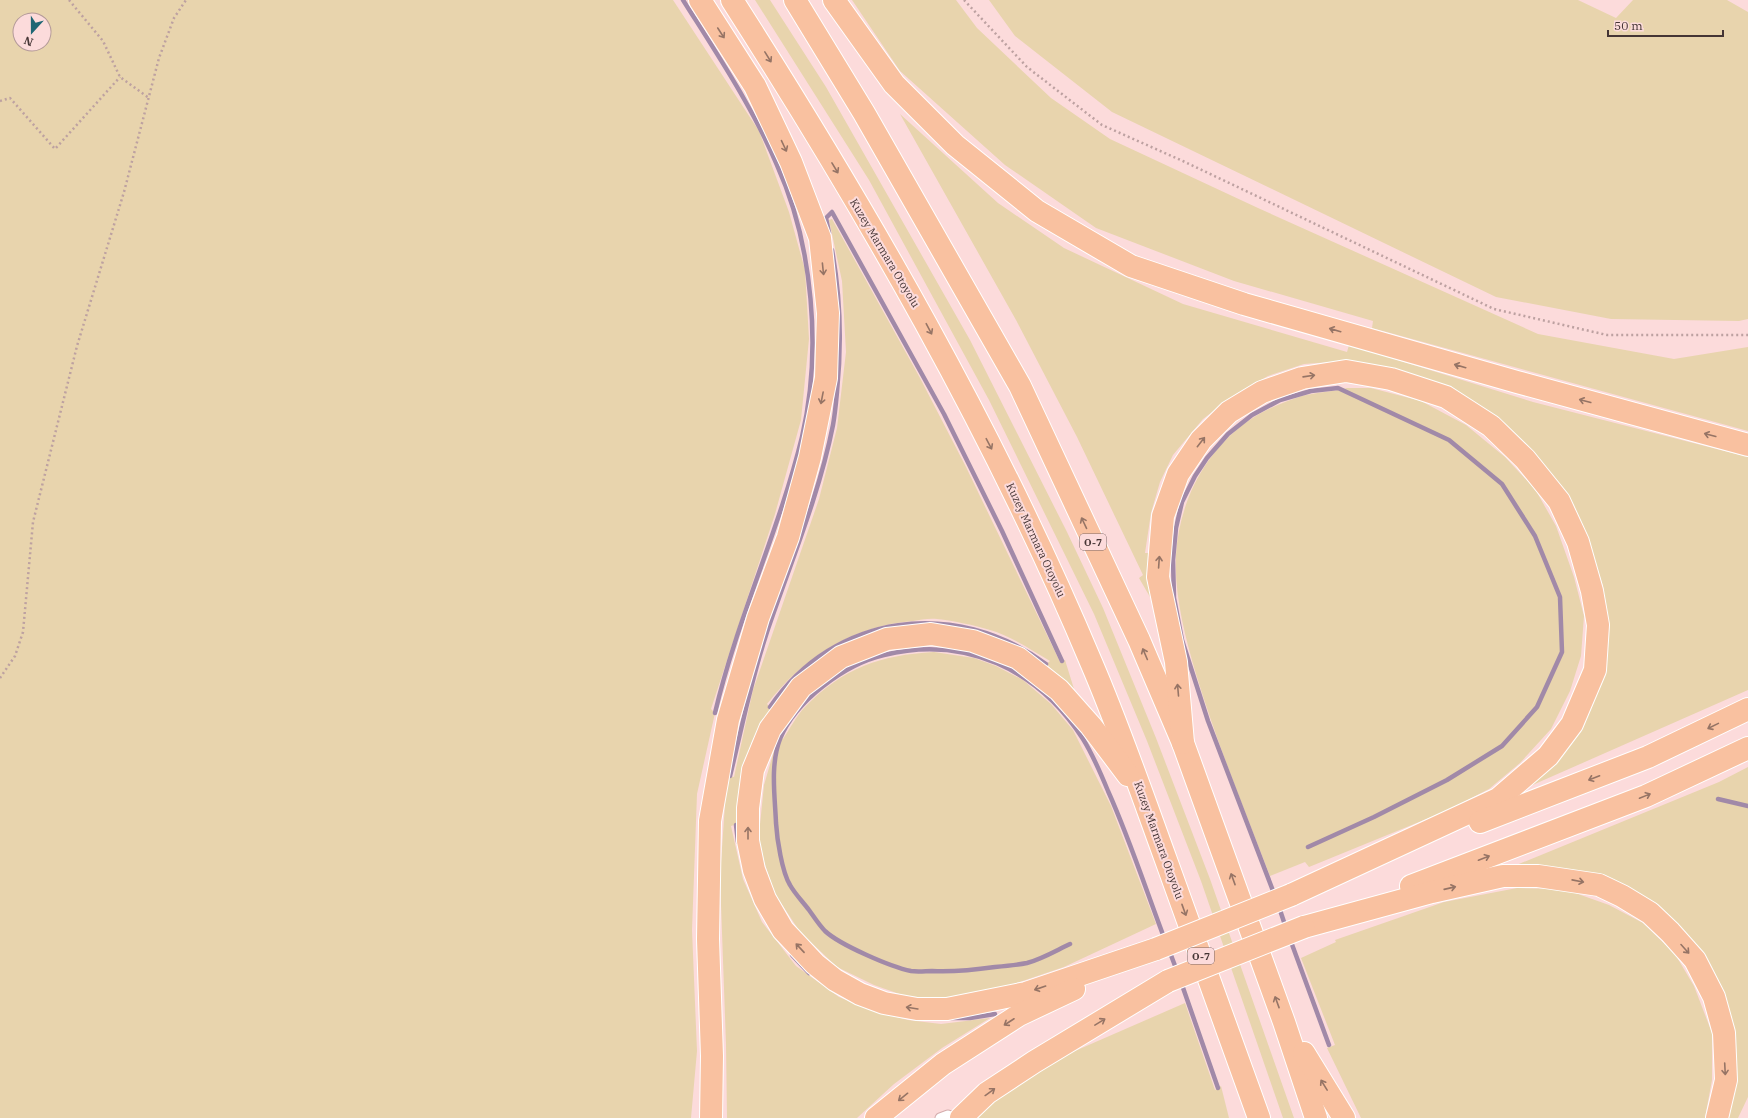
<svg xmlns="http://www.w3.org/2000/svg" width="1748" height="1118" font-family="'IBM Plex Serif',serif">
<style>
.green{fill:#e8d4ad;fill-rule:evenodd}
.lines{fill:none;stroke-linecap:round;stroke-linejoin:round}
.stream{stroke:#a189a8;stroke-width:4.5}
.service-casing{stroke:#d4acac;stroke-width:11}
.motorway-casing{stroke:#fff;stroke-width:24}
.path{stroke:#bda1a1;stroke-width:2.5;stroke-dasharray:2 3;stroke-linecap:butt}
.service{stroke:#fff;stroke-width:9}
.motorway{stroke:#f9c1a0;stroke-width:22}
.motorway-bridge-casing{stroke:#fff;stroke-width:24;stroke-linecap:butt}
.motorway-bridge{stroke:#f9c1a0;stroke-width:22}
.oneway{stroke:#967465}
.labels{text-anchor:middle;stroke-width:4;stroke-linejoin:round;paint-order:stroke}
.shield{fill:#fcdbdb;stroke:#7c6767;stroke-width:1}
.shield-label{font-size:10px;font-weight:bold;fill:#453535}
.street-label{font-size:11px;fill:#453535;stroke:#fcdbdb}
</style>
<rect width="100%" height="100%" fill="#fcdbdb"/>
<!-- green -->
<g class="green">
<path d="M0,0H673L759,131L789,212L805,270L809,339L801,420L775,514L711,709L715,713L697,794L692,930L697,1051L691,1118H0ZM20,20H44V44H20Z"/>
<polygon points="755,0 770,0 826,87 970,340 1067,532 1103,608 1156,738 1210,879 1294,1118 1283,1118 1201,881 1147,741 1094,614 989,400 869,180"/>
<polygon points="852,0 956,0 977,28 1051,98 1110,139 1258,208 1538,334 1674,359 1748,347 1748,431 1372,328 1373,321 1234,281 1096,228 1005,165 900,71"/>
<polygon points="989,0 1578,0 1616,18 1633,0 1727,0 1748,12 1748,319 1739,321 1611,319 1496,297 1112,112 1015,36"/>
<polygon points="900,114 998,203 1064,248 1183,304 1347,352 1349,345 1533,402 1748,457 1748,690 1519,791 1579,730 1601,685 1607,639 1603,586 1585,531 1516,436 1488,411 1450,389 1332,362 1304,364 1268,376 1236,394 1203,419 1173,455 1160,482 1151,513 1145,553 1152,553 1150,597 1139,578 1143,575 1077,437 1016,320"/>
<path d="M832,219L920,378L966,467L1060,662L1065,660L1074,689L1046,664L1050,661C1031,650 1011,636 990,630C974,625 954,621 937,619C929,618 920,620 913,621C852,626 804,657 767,704L771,708L752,741L741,780L737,824L731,826L743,879L762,922L796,966L839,997L873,1011L908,1020L941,1024L990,1018L942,1048L894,1084L857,1118H727L726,1044L720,877L727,775L734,777L753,690L819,499L837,428L846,352L842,281L829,220Z"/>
<path d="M1347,388H1371L1421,401L1466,425L1505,457L1535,489L1556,526L1574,577L1584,616L1581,656L1570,691L1551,729L1520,763L1489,789L1446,811L1309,867L1305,862L1270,876C1244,809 1217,743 1196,674C1185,636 1174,595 1176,555C1179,503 1204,452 1248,421C1264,410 1283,402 1302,396C1317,392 1332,392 1347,388Z"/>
<path d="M934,652L974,658L996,666L1023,680L1051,704L1073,730L1111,806L1156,924L1064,967L999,989L942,999L905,996L874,985L837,967L800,932L775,894L758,844L764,785L778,737L783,739C790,729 796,716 805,707C843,668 880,655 934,652Z"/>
<polygon points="1748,767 1748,1097 1738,1118 1728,1118 1733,1091 1736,1040 1724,999 1657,908 1514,866 1719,782"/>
<polygon points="1517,888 1564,889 1609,905 1643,923 1675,954 1694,986 1712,1033 1712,1080 1705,1118 1361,1118 1327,1048 1335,1045 1301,958 1336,942 1335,940 1444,902"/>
<polygon points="1185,1003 1215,1090 1221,1086 1229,1118 975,1118 996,1095 1068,1054"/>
</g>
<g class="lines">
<!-- stream -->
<g class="stream">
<path d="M683,0C717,54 752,106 777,165C813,245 822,351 802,437C779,531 737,619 715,713"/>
<polyline points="829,233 826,218 832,212 944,414 1002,531 1062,661"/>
<path d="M770,707C835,612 955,598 1046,664"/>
<path d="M730,776C742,728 751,680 767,632C790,564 819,496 833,425C835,414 836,403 837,392C842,342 841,299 832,250"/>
<polyline points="1718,799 1748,806"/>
<polyline points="736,825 738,842"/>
<polyline points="1275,896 1208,721 1182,640 1174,598 1173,560 1176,528 1182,502 1195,476 1207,458 1228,434 1252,415 1280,400 1311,391 1338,388 1449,440 1502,484 1535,536 1560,597 1562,652 1537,707 1502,746 1447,780 1374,817 1308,847"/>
<polyline points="1279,907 1286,928"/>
<polyline points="1290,939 1329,1045"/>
<path d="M1070,944C1057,950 1042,959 1027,963C1017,965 1006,966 995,967C974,970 954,972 932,971C926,971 918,972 911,971C891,967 840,945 825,931C819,925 814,917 809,910C803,902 795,894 790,885C782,872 777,839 776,823C775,797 770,765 780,739C795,701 845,664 884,655C965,635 1038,669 1083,739C1093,755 1101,774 1108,791C1130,840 1146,890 1165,940"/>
<polyline points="1169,950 1177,971"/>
<polyline points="792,955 809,973"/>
<polyline points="1181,982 1218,1088"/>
<polyline points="951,1018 970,1018 995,1014"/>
</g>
<!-- service casing -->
<g class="service-casing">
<polyline id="service" points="940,1118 948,1115 958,1118"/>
</g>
<!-- motorway casing -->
<g class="motorway-casing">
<g id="motorway">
<polyline points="700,0 755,86 791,162 820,238 828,313 826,378 810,457 788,537 758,618 728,720 710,821 708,939 712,1056 711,1118"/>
<path d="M732,0C867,211 994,431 1091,662C1119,727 1142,794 1166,860C1197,946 1228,1032 1259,1118"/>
<polyline points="795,0 864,113 1020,386 1139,640 1183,743 1284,1022 1316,1118"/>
<polyline points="834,0 894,84 955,145 1037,211 1131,266 1244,304 1517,382 1748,445"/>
<polyline points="1183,743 1176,662 1158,577 1163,516 1178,474 1201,440 1229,412 1262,392 1302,378 1346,371 1391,379 1446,397 1491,426 1525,459 1559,501 1578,542 1592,591 1598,625 1595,670 1572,724 1548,756 1498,799 1291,895"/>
<polyline points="1128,775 1091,726 1059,690 1018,658 973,641 931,634 887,639 841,657 801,687 770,729 753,770 748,808 748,841 754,870 765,899 783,930 815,964 835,980 860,994 884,1003 917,1009 947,1009 1026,993 1156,949"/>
<polyline points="1480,822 1648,757 1748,709"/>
<polyline points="1411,886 1646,796 1748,748"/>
<polyline points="1304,927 1432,892 1503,876 1538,876 1599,885 1622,896 1650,913 1670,932 1695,960 1714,997 1724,1033 1726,1080 1717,1118"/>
<polyline points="1304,1053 1344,1118"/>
<polyline points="876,1118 943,1064 1019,1015 1074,989"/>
<polyline points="961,1118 987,1093 1034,1062 1168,981"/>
</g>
</g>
<!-- path -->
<g class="path">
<polyline points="69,0 103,41 120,77 149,98"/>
<polyline points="964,0 1027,67 1102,125 1185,162 1494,309 1607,335 1748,335"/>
<polyline points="0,101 10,98 55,149 120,77"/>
<polyline points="0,678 15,656 23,632 33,522 77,346 124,192 159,58 174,18 186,0"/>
</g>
<!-- service -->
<use href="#service" class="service"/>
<!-- motorway -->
<use href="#motorway" class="motorway"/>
<!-- motorway-bridge casing -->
<g class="motorway-bridge-casing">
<g id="motorway-bridge">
<polyline points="1156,949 1291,895"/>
<polyline points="1168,981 1304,927"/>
</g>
</g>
<!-- motorway-bridge -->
<use href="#motorway-bridge" class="motorway-bridge"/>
</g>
<!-- one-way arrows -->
<defs><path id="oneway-shaft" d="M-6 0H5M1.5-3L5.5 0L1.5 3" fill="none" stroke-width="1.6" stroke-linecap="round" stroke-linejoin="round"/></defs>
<g class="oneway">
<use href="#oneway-shaft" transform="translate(721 33) rotate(57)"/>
<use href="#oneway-shaft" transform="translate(768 57) rotate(58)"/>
<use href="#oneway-shaft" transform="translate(784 146) rotate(65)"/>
<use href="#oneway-shaft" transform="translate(835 168) rotate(59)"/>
<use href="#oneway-shaft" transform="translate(823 269) rotate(84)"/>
<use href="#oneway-shaft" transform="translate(929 329) rotate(62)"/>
<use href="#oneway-shaft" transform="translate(1335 330) rotate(-164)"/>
<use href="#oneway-shaft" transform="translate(1460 366) rotate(-164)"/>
<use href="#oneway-shaft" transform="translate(1309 376) rotate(-8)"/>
<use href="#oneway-shaft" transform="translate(822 398) rotate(101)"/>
<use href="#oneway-shaft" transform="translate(1585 401) rotate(-165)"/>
<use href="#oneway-shaft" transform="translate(1710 435) rotate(-165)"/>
<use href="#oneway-shaft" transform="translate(1201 442) rotate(-52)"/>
<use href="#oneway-shaft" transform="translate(989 444) rotate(62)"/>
<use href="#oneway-shaft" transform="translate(1084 523) rotate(-115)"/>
<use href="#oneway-shaft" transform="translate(1159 562) rotate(-86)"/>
<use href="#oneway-shaft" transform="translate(1145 654) rotate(-113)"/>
<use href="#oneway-shaft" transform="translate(1178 690) rotate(-95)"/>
<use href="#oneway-shaft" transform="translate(1713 726) rotate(154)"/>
<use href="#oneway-shaft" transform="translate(1594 778) rotate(159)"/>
<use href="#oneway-shaft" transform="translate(1645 796) rotate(-22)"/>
<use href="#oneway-shaft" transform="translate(748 833) rotate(-90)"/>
<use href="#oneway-shaft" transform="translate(1484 858) rotate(-21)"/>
<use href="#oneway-shaft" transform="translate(1233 879) rotate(-110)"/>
<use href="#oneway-shaft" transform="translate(1578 881) rotate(11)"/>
<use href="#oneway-shaft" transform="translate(1450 888) rotate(-13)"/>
<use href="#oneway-shaft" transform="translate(1184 910) rotate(70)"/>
<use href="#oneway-shaft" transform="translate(800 948) rotate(-133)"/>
<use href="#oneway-shaft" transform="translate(1685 949) rotate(48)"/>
<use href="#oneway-shaft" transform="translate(1040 988) rotate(161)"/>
<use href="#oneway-shaft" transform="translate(1277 1002) rotate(-110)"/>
<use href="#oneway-shaft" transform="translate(912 1008) rotate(-171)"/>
<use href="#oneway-shaft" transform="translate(1009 1022) rotate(147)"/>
<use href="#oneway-shaft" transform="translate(1100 1022) rotate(-31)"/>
<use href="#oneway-shaft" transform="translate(1725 1069) rotate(87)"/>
<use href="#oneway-shaft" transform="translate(1324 1085) rotate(-122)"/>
<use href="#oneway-shaft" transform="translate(990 1092) rotate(-36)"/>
<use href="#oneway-shaft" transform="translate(903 1097) rotate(141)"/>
</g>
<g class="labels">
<!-- shield labels -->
<g class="shield">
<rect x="1080" y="534" width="26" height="16" rx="3"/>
<rect x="1188" y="948" width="26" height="16" rx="3"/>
</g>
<g class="shield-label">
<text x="1093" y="546">O-7</text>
<text x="1201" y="960">O-7</text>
</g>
<!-- street labels -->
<g class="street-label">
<text transform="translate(885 253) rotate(59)" y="4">Kuzey Marmara Otoyolu</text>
<text transform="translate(1036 540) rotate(65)" y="4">Kuzey Marmara Otoyolu</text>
<text transform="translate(1159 840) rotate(70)" y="4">Kuzey Marmara Otoyolu</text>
</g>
</g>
<!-- north arrow -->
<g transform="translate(32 32) rotate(201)"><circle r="19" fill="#fcdbdb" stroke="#b39999"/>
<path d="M0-3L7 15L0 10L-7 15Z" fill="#1e6674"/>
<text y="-6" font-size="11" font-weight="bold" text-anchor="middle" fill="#453535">N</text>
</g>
<!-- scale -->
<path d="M1608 30v6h115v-6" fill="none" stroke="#453535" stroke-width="2"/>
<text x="1614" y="30" font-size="12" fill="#453535" stroke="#fcdbdb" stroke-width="3" paint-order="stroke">50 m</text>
</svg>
